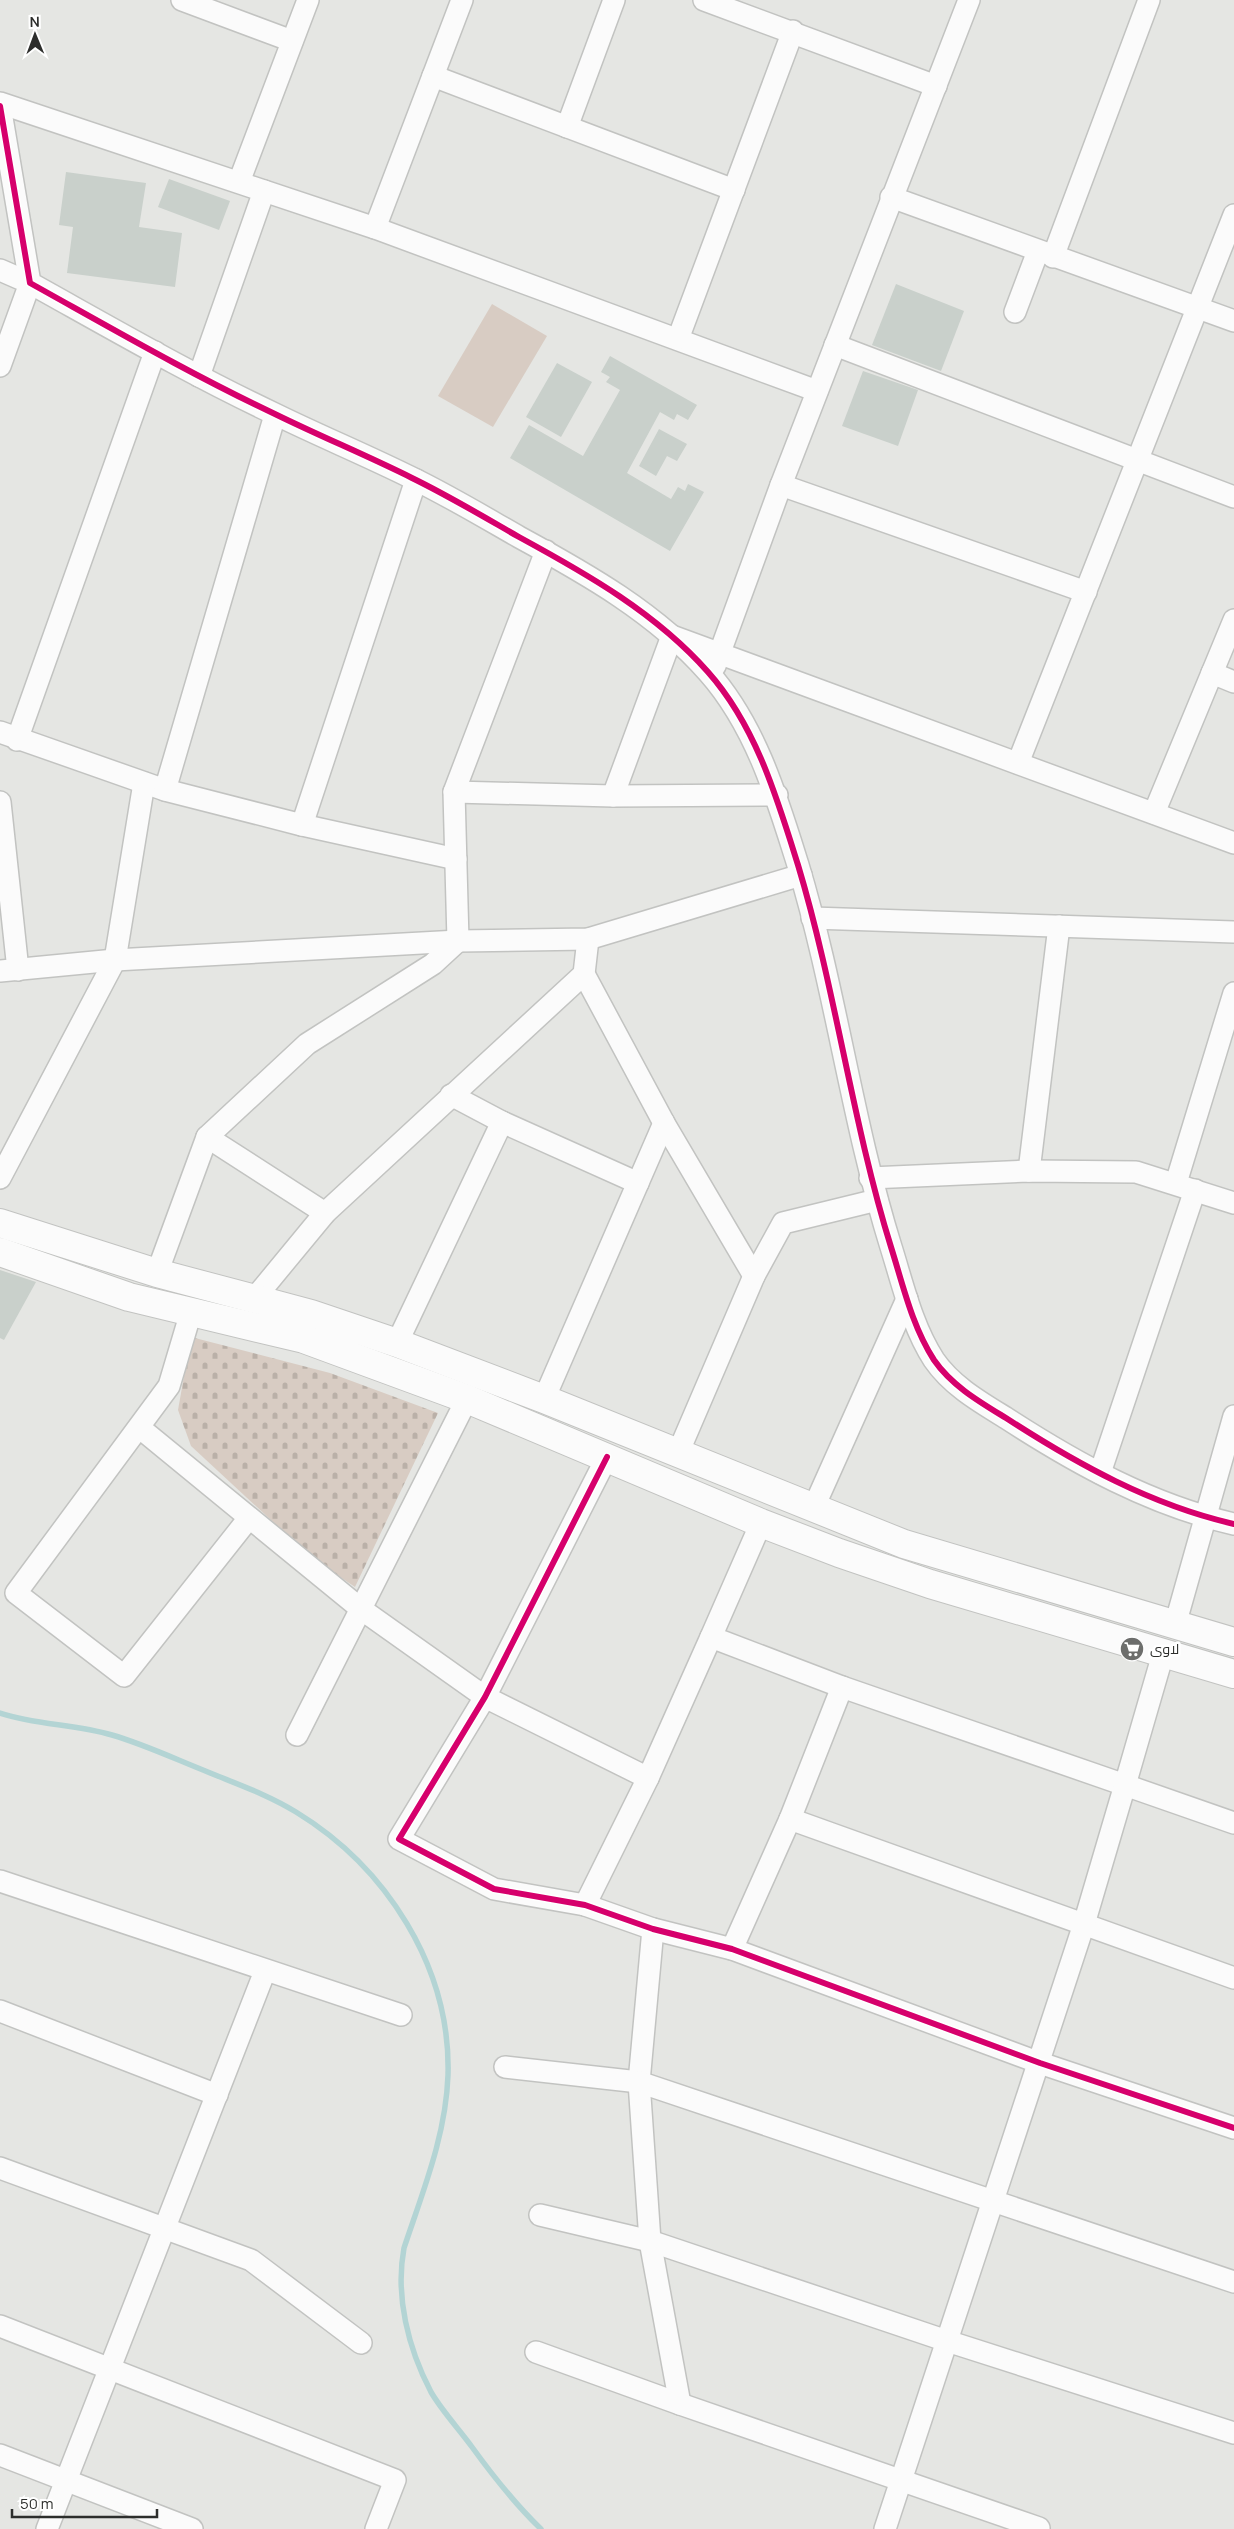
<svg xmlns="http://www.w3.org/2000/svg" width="1234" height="2529" font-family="Manrope,Cairo,sans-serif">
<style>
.cemetery{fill:url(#cemetery-stones)}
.park{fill:#d8ccc3}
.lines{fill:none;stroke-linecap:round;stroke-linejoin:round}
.stream{stroke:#b3d4d4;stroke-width:5.5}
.building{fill:#c9d0cb}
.street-casing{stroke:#c2c3c1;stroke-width:24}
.primary-casing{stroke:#c2c3c1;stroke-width:30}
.street{stroke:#fbfbfb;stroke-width:21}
.primary{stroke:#fbfbfb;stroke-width:28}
.cycleway-casing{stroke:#fff;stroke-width:9}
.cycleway{stroke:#d6006c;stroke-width:6}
.labels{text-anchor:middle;stroke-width:5;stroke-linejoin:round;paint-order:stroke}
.poi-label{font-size:14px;fill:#2d2e2c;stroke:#fff;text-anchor:start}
</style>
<defs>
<pattern id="cemetery-stones" width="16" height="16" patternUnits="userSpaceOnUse" patternTransform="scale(1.25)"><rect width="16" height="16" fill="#d8ccc3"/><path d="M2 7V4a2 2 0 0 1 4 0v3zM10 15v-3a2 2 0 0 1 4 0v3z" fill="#bab0a8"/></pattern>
</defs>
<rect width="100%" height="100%" fill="#e5e6e3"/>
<!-- cemetery -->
<polygon class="cemetery" points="191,1337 330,1373 438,1413 355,1587 312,1558 191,1446 178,1410"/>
<!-- park -->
<polygon class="park" points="492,304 547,336 493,427 438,396"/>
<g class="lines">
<!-- stream -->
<path class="stream" d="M0,1713C36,1725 75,1724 112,1735C143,1744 173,1758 203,1770C234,1783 267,1794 296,1812C386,1867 451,1967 448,2075C446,2135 423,2191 404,2248C395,2296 408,2348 431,2392C442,2411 459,2429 472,2447C493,2476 515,2504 541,2529"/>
</g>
<!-- building -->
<g class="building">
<polygon points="66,172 146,183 139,227 182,233 175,287 67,273 73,227 59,225"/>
<polygon points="169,179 230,201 219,230 158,207"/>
<polygon points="896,284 964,311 941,371 872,345"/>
<polygon points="610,356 697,405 688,420 677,414 674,420 660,412 627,473 671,499 678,487 685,491 688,484 704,492 670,551 510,458 529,425 583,456 620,390 606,382 610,377 601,372"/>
<polygon points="557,363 592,382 561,437 526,417"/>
<polygon points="863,371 918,390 898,446 842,426"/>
<polygon points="659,429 687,444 677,461 667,456 656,476 639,466"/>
<polygon points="0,1270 36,1282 4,1340 0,1338"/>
</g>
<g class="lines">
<!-- street casing -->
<g class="street-casing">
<g id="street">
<polyline points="182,0 292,41"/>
<polyline points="704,0 936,86"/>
<polyline points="433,76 734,190"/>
<polyline points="0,103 375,228 817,391"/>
<path d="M0,106L30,283C111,328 192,375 277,415C322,437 368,456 412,478C449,496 484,517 519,537C587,574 656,613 708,672C756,726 777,798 798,865C836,991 852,1122 891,1247C903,1285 912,1326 934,1360C952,1386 980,1402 1006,1418C1077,1464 1151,1505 1234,1524"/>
<polyline points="567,127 614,0"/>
<polyline points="239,182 308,0"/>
<polyline points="891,197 1234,321"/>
<polyline points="375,228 462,0"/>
<polyline points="1053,257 1149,0"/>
<polyline points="0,270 30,283 0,366"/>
<polyline points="1015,312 1038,251"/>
<polyline points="678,339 793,31"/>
<polyline points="835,345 1234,497"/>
<polyline points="199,376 264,191"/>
<polyline points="781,485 1086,592"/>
<polyline points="715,666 781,485 969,0"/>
<polyline points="1212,673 1234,682"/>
<polyline points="0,732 165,790 302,825 456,859"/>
<polyline points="17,740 155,352"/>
<polyline points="1018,763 1234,215"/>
<polyline points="165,790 275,415"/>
<polyline points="454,792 613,796 777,795"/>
<polyline points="613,796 672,636 1234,843"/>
<polyline points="0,802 18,970"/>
<polyline points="1154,813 1234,620"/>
<polyline points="302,825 416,480"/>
<polyline points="812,918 1234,932"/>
<polyline points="0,971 115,960 458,941 588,939 801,875"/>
<polyline points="584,974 664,1123 754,1276"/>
<polyline points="451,1095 502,1122 638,1183"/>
<polyline points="207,1137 325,1213"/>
<polyline points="1029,1171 1059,926"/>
<polyline points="0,1178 115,960 144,783"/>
<polyline points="870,1178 1029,1171 1136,1172 1234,1203"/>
<polyline points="1176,1183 1234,993"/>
<polyline points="157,1273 207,1137 307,1044 433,964 458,941 454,792 546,551"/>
<polyline points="254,1299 325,1213 584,974 588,939"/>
<polyline points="191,1312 169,1386 16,1593 124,1676 249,1518"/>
<polyline points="397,1343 502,1122"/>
<polyline points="544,1399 664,1123"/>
<polyline points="140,1428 361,1609 485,1697 648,1778"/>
<polyline points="678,1453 754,1276 783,1223 877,1200"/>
<polyline points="607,1457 485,1697 399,1839 494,1889 585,1905 653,1929 732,1949 1040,2063 1234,2128"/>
<polyline points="1100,1473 1195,1190"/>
<polyline points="813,1509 907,1299"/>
<polyline points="761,1523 711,1637 842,1687 1125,1785 1163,1654"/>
<polyline points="1175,1625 1234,1416"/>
<polyline points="297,1735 467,1399"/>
<polyline points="790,1819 1234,1978"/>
<polyline points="0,1881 401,2015"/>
<polyline points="585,1905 648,1778 711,1637"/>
<polyline points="653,1929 639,2082 650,2241 680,2404"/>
<polyline points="732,1949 790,1819 842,1687"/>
<polyline points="0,2011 217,2095"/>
<polyline points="505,2067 639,2082 1234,2282"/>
<polyline points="0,2168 251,2260 361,2343"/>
<polyline points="540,2215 650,2241 947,2341 1234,2433"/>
<polyline points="0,2326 395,2480 376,2529"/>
<polyline points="536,2352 680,2404 1039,2528"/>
<polyline points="0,2455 192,2529"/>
<polyline points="47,2529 265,1971"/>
<polyline points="885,2529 1084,1924 1125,1785 1234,1823"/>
</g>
</g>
<!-- primary casing -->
<g class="primary-casing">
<g id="primary">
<polyline points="0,1223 157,1273 311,1314 397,1343 544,1399 904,1544 1234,1642"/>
<polyline points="0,1252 129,1297 304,1339 467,1399 761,1523 839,1553 930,1584 1234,1674"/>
</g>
</g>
<!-- street -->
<use href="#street" class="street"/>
<!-- primary -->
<use href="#primary" class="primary"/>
<!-- cycleway casing -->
<g class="cycleway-casing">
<g id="cycleway">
<path d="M0,106L30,283C111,328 192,375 277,415C322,437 368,456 412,478C449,496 484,517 519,537C587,574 656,613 708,672C756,726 777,798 798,865C836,991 852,1122 891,1247C903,1285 912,1326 934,1360C952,1386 980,1402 1006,1418C1077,1464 1151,1505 1234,1524"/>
<polyline points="607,1457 485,1697 399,1839 494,1889 585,1905 653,1929 732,1949 1040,2063 1234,2128"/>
</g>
</g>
<!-- cycleway -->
<use href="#cycleway" class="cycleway"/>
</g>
<!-- icons -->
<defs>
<g id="supermarket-disc" transform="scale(1.25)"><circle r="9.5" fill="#6d6e6c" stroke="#fff"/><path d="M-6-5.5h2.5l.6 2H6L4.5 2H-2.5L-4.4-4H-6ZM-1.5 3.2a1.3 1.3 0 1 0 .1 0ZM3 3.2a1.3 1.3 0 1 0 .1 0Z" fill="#fff"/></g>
</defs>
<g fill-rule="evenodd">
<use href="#supermarket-disc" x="1132" y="1649"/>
</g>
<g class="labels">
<!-- poi labels -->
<g class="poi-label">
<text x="1150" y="1654">لاوی</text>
</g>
</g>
<!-- north arrow -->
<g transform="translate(35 35) rotate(359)" stroke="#ffffff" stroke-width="4" paint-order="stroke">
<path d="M0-4L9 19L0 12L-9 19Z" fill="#2d2e2c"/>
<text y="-8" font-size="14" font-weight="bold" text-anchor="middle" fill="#2d2e2c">N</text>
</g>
<!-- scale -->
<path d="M12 2509v8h145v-8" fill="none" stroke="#2d2e2c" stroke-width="2.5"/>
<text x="20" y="2509" font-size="15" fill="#2d2e2c" stroke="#ffffff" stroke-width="4" paint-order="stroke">50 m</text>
</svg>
